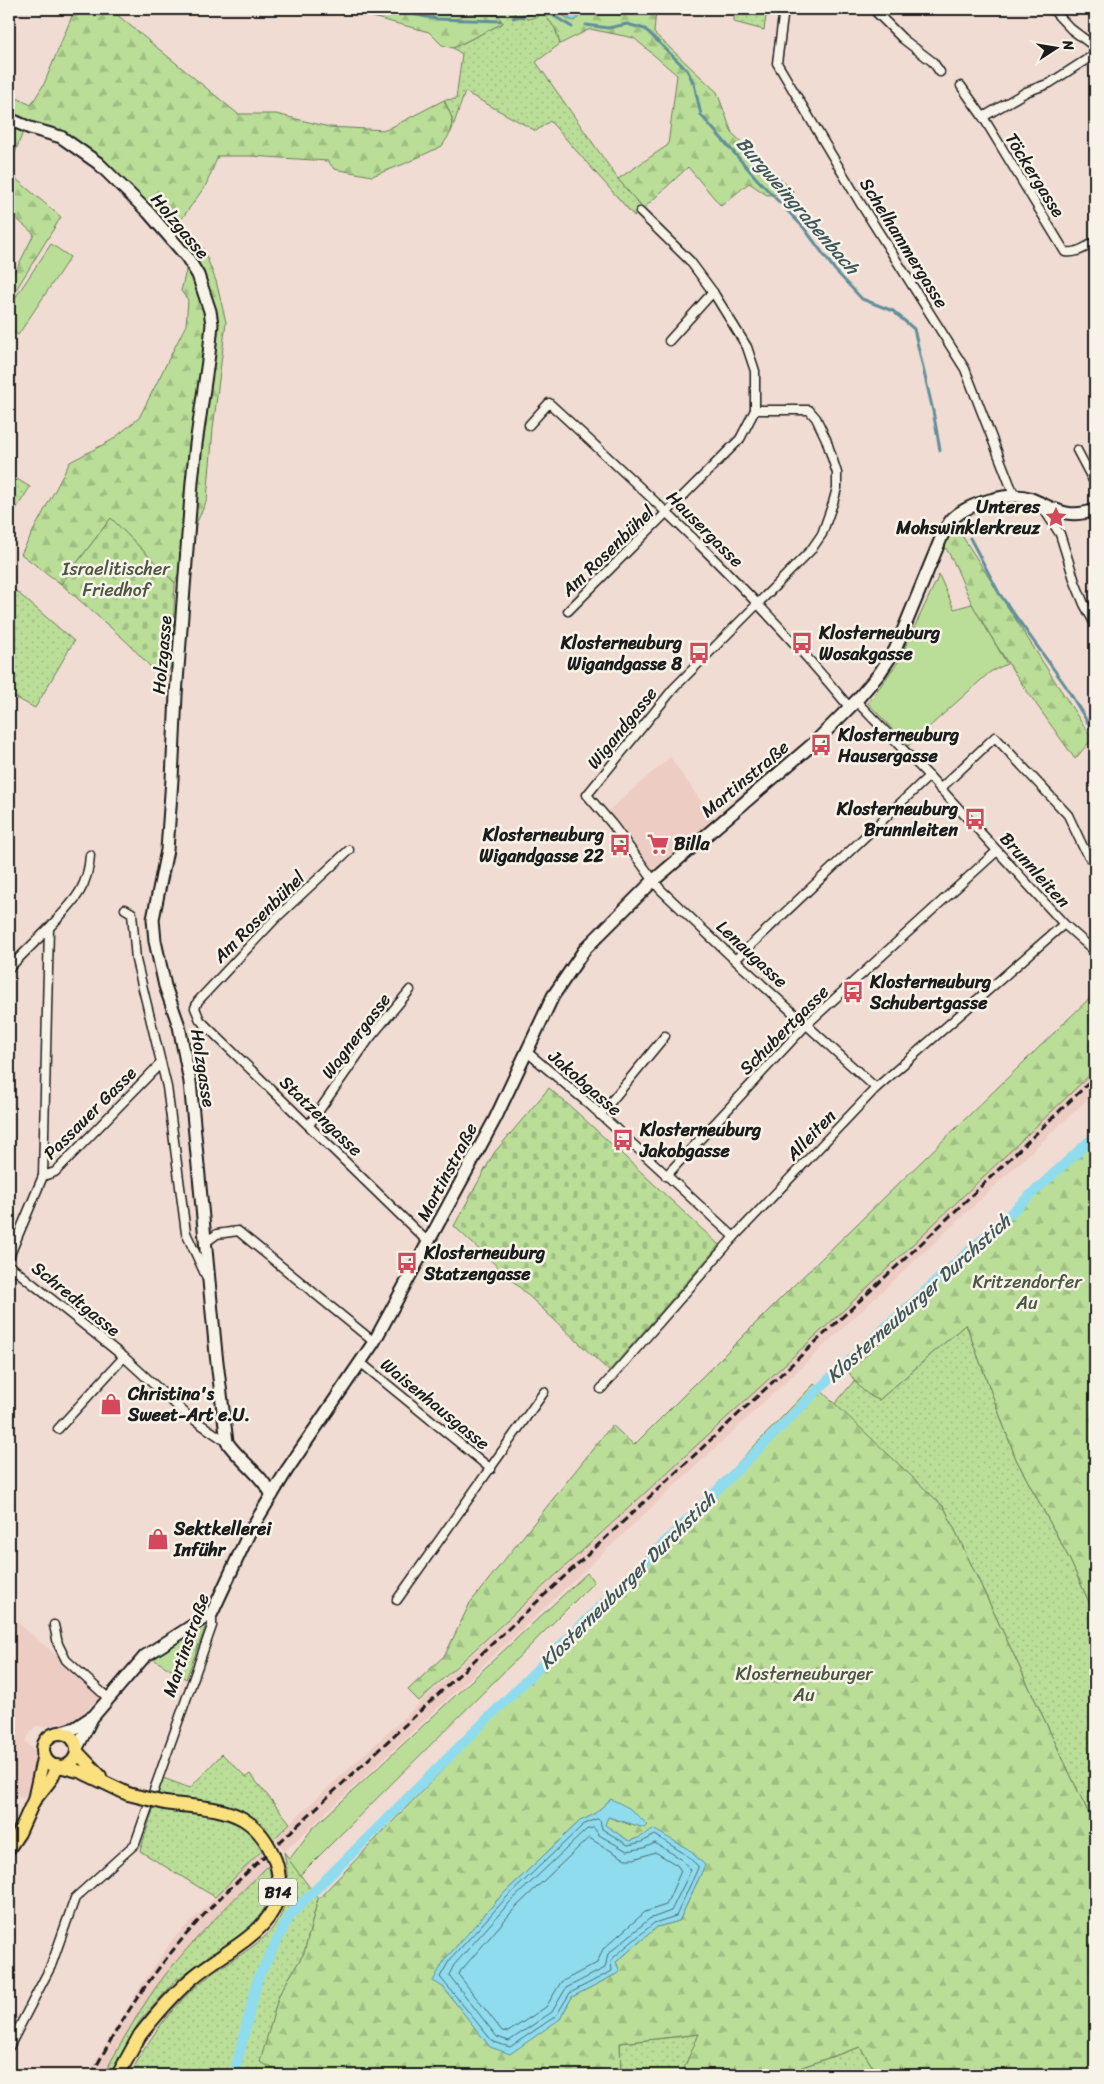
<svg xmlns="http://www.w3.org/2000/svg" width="1104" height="2084" font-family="Sriracha,sans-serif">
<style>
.built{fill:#edccc4}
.grass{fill:url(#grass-dots);stroke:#6b7d5a}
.forest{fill:url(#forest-firs);stroke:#6b7d5a;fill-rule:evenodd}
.cemetery{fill:url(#cemetery-stones);stroke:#6b7d5a}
.green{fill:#bade98;stroke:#6b7d5a}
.water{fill:#8fdcee;stroke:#618f9a}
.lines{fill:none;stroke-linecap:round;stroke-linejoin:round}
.shore{stroke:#4a6970;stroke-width:1}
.stream{stroke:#618f9a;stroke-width:3}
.canal{stroke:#8fdcee;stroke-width:10}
.street-casing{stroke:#1c1c1c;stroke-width:11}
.secondary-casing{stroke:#1c1c1c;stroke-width:15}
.primary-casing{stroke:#1c1c1c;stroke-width:16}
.street{stroke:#f7f3e8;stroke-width:8}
.secondary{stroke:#f7f3e8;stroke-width:11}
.primary{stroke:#fbe080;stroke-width:12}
.rail{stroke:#1c1c1c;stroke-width:3;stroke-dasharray:8 4;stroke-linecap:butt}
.primary-bridge-casing{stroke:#1c1c1c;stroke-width:16;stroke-linecap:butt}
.primary-bridge{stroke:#fbe080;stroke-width:12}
.labels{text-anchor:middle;stroke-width:5;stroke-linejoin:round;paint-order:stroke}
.shield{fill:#f7f3e8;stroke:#5e5c59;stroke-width:1}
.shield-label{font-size:16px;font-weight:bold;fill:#1c1c1c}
.street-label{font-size:18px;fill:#1c1c1c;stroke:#f7f3e8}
.poi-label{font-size:18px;font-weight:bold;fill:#1c1c1c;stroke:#f7f3e8;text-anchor:start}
.park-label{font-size:18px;fill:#4b5641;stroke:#f7f3e8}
.water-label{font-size:19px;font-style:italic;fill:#3e565b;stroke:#f7f3e8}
</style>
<defs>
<pattern id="grass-dots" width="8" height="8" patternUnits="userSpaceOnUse" patternTransform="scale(1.25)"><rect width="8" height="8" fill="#bade98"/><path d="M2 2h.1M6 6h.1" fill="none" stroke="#9fbe82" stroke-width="1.8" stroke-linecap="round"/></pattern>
<pattern id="forest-firs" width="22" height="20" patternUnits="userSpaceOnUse" patternTransform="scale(1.25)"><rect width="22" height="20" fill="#bade98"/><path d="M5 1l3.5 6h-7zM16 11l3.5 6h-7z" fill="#9fbe82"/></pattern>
<pattern id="cemetery-stones" width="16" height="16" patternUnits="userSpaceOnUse" patternTransform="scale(1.25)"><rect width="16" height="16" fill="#bade98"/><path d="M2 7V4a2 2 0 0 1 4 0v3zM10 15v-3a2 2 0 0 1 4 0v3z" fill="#9fbe82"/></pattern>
</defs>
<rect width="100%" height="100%" fill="#f1dcd3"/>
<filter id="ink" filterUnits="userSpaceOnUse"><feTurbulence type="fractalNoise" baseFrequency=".02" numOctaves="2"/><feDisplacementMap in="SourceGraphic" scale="10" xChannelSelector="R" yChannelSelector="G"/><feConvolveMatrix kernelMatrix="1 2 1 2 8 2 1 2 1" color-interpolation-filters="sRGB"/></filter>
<g filter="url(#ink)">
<!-- built -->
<g class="built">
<polygon points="670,757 714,820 657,868 651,867 607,812"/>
<polygon points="1095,1070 1095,1092 284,1852 276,1838 290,1823 847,1307"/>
<polygon points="9,1615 103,1695 75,1720 46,1727 35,1726 25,1741 36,1752 37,1760 30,1789 23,1799 9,1789"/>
<polygon points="262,1852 269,1865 210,1923 166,1975 135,2019 103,2075 87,2075 146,1978 173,1939"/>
</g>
<!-- grass -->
<g class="grass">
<polygon points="71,9 101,9 72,16"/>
<polygon points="414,9 516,9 514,16 544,14 555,28 560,44 536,62 618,179 643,209 634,216 550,121 536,131 465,92 451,132 452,118 444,100 456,99 462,54 453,48 503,23 497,15"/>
<polygon points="734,9 767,9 764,30 734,22"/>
<polygon points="12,476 30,487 9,520 9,481"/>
<polygon points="9,585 74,641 35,708 9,694"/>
<polygon points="966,1324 1016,1459 1069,1558 1095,1615 1095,1827 944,1507 834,1405 854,1381 870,1396 879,1400"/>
<polygon points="222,1754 246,1777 250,1774 290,1823 215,1897 140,1851 163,1778 190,1788"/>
<path d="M284,1852L318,1899L304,1953L279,1995L261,2062L286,2075H210L202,2070L198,2075H130C146,2043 166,2014 193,1989C246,1942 302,1941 284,1852Z"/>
<path d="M269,1865L271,1879L265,1908L251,1927L176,1980L139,2022L111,2075H103C123,2041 141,2005 166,1974C197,1935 233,1900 269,1865Z"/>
<polygon points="700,2034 681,2075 621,2075 620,2043"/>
<polygon points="860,2047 878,2075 795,2075 802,2067"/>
</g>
<!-- forest -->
<g class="forest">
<polygon points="101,9 110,9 238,114 276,114 329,127 386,130 444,100 452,118 451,132 442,146 404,164 372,176 334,169 328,161 251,156 218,156 206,185 178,224 203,248 216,281 226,322 213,429 207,500 196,524 175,583 111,518 61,584 21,554 70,462 112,440 139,418 186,325 188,300 181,291 190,254 128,183 102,157 38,123 23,132 9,168 9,94 31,105 44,84 72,16"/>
<polygon points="349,9 414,9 497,15 503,23 453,48 442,45 429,32 361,14"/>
<polygon points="516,9 557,9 565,17 580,16 583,9 656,9 654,33 717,92 732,133 794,192 767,195 749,183 721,206 688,167 643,209 618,179 668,145 677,75 634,38 590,29 560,44 555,28 544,14 529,19 514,16"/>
<polygon points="9,173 61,217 9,301 9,278 18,266 34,234 9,212"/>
<path d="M956,522L961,534L1092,739L1075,759C1040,709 1003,660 973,606C963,586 957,565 945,547L947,535Z"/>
<polygon points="1095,993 1095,1070 847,1307 419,1701 408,1690 445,1655 470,1603 612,1425 634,1445 789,1290"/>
<path d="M1095,1138V1615L1069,1558L1016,1459L966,1324L879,1400C865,1395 856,1384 849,1372L948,1275Z"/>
<path d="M814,1384L944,1507L1095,1827V2075H878L860,2047L802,2067L795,2075H681L699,2034L620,2043L621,2075H286L260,2062L279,1995L304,1953L318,1899ZM611,1799L631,1825L608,1817L604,1825L629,1841C664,1830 680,1842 705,1865L679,1921L657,1927L616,1962L620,1972L572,1997L560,2019L490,2046L443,1987L483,1916L502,1895L580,1821L593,1815Z"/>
</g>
<!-- cemetery -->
<g class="cemetery">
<polygon points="111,518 175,583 172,664 164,681 127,642 61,584"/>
<polygon points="549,1088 580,1115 719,1245 609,1371 454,1226 494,1153"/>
</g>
<!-- green -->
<g class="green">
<polygon points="51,244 70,257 18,335 9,329 9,307"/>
<polygon points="939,575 954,609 972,604 1007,664 990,672 908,746 868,703 898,662"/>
<polygon points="587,1573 594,1582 300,1875 289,1860 312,1829"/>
<polygon points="208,1620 186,1679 153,1659"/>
</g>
<!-- water -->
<g class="water">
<polygon points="557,9 583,9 580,16 574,21 565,17"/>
<polygon points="611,1799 629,1808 648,1825 645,1828 608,1817 605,1825 629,1841 641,1837 653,1829 688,1849 705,1865 679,1921 657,1927 616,1962 620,1972 572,1997 560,2019 510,2054 490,2047 443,1987 433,1981 445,1959 502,1895 580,1821 593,1815"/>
</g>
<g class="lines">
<!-- shore -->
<g class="shore">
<polygon points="597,1819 600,1820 602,1829 628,1845 642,1842 655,1835 685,1854 698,1866 698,1868 676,1916 654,1923 614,1957 611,1961 612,1971 570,1993 556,2016 510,2047 493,2042 440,1977 449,1961 506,1898 583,1825"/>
<polygon points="594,1828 599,1835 627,1851 644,1848 655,1843 681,1859 691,1870 671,1911 649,1919 608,1954 605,1968 566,1988 552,2012 509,2041 497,2037 449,1975 454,1965 510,1902 586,1830"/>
<polygon points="589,1838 625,1859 634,1859 655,1852 677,1865 681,1871 666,1905 645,1912 603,1949 597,1963 561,1982 546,2007 508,2032 502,2031 458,1974 516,1907"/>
</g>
<!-- stream -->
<g class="stream">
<polyline points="386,9 437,19 500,21"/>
<polyline points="513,18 544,10 572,27"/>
<polyline points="586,25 608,28 627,24 645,29 687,70 694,84 701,115 757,179 804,228 835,270 862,299 893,311 914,329 933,411 940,450"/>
<polyline points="970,538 999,593 1065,685 1093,731 1095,745"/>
</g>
<!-- canal -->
<polyline class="canal" points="234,2075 258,1978 290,1915 825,1383 1095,1136"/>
<!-- street casing -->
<g class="street-casing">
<g id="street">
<polyline points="784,9 777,63 859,201 965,369 1014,495"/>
<polyline points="873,9 903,39 933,62 940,72"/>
<polyline points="1052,9 1071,29 1095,47"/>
<path d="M961,86L983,117L1065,252C1077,254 1085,247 1095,242"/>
<polyline points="983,117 1026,92 1050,83 1095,54"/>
<polyline points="669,341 713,292"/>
<polyline points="755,410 809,410 816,418 826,439 837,473 837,488 833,503 822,534 811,550 674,688 587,795 612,824 660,889 735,960 876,1088"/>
<path d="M529,425L549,403C655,500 759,597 850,708"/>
<polyline points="1077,450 1095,484"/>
<polyline points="1041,505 1060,534 1075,582 1084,604 1095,624"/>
<polyline points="568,611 740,439 755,410 755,371 747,347 713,292 690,261 640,212"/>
<polyline points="856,701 929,776 1064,924 1091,948"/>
<polyline points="940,789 995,737 1068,815 1085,851 1095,864"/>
<polyline points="349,850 276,918 198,1001 195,1008 200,1020 429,1243"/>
<path d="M90,855C88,891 71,904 49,928L43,1176L55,1172L161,1063"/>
<polyline points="125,909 132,913 136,960 167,1087 186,1233 206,1276"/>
<polyline points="735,960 929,776"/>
<polyline points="9,968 49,928"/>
<polyline points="527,1052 589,1104 734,1237"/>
<polyline points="600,1115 665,1036"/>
<polyline points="309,1125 369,1039 410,990"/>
<polyline points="666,1176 806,1025 997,851"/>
<polyline points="206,1242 217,1234 238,1231 374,1342"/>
<polyline points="9,1257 43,1176"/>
<polyline points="9,1265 124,1357 187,1415 227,1442"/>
<polyline points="360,1362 491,1469"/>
<polyline points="601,1389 734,1237 876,1088 1064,924"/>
<polyline points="58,1429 124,1357"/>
<polyline points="397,1600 544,1392"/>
<polyline points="54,1625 58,1644 66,1660 108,1698"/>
<polyline points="9,2047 51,1966 75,1898 135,1844 212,1626 212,1613"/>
</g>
</g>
<!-- secondary casing -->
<g class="secondary-casing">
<g id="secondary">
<path d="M9,119L30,128L61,137L98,163L148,212L187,257L198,275L210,311L212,324L209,354L196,444L192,482L176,695L172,779L167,850L153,919L155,941L165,986L179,1026L190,1082L216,1354L227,1442C240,1461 261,1474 272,1495"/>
<polyline points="58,1733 75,1728 90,1718"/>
<path d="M77,1748L92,1718L145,1656L212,1613L250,1531L287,1470L374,1342L495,1119L553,996L585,949L654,880L814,743L856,701L879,674L895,650L944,531C947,527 949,522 953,518C968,504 1010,491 1029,498C1054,508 1066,520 1095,510"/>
</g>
</g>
<!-- primary casing -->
<g class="primary-casing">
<g id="primary">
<circle cx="60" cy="1750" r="17"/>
<polyline points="77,1752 100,1776"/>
<polyline points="63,1767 82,1772 128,1794"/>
<polyline points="36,1798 51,1779 57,1766"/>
<polyline points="9,1848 19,1833 34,1800 44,1754"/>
<polyline points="118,2075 140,2035"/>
</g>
</g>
<!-- street -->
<use href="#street" class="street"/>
<!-- secondary -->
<use href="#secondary" class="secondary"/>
<!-- primary -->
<use href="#primary" class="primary"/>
<!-- rail -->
<path class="rail" d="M92,2075C126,2007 170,1948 224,1894L926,1239L1095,1077"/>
<!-- primary-bridge casing -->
<g class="primary-bridge-casing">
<path id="primary-bridge" d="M128,1794C140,1797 153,1800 165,1803C190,1807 220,1806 243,1819C258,1828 269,1844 275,1860C297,1926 229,1945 191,1979C172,1996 155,2016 140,2035"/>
</g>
<!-- primary-bridge -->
<use href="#primary-bridge" class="primary-bridge"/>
</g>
</g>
<!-- icons -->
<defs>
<g id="sight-bare" transform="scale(1.725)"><path d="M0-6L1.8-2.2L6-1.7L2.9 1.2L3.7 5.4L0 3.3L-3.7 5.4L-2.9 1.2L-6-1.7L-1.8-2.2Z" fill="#d1495b" stroke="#f7f3e8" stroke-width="2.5" paint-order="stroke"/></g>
<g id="bus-bare" transform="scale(1.725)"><path d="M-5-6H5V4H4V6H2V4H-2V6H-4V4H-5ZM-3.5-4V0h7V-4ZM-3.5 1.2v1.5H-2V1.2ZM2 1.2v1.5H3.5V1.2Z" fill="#d1495b" stroke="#f7f3e8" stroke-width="2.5" paint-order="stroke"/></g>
<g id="supermarket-bare" transform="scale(1.725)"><path d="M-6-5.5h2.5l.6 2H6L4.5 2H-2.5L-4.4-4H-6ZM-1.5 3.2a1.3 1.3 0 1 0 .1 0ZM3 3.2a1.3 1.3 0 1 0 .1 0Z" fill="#d1495b" stroke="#f7f3e8" stroke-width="2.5" paint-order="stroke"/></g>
<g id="shop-bare" transform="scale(1.725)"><path d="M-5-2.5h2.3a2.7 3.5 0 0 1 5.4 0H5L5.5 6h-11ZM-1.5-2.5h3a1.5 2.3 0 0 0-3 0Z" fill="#d1495b" stroke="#f7f3e8" stroke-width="2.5" paint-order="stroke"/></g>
</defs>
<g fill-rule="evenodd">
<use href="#sight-bare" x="1056" y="517"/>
<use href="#bus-bare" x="802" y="643"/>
<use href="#bus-bare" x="699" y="653"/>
<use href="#bus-bare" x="821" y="745"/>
<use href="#bus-bare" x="975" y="819"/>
<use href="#supermarket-bare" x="658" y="844"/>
<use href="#bus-bare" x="620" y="845"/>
<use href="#bus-bare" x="853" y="992"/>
<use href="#bus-bare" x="623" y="1140"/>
<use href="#bus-bare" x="407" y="1263"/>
<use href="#shop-bare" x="111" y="1404"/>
<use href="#shop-bare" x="158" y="1539"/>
</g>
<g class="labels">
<!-- shield labels -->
<rect class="shield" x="259" y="1878.5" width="38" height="27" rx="4"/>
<g class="shield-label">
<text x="278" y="1898">B14</text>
</g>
<!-- street labels -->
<g class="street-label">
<text transform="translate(1035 175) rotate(58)" y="6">Töckergasse</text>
<text transform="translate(180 226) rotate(50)" y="6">Holzgasse</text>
<text transform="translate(904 243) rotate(58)" y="6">Schelhammergasse</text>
<text transform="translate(705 529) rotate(45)" y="6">Hausergasse</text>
<text transform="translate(608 551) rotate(-44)" y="6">Am Rosenbühel</text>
<text transform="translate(162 655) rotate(-85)" y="6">Holzgasse</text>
<text transform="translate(622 728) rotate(-51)" y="6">Wigandgasse</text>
<text transform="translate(745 779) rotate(-40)" y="6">Martinstraße</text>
<text transform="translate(1035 870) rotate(48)" y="6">Brunnleiten</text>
<text transform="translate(259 917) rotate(-45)" y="6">Am Rosenbühel</text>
<text transform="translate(752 954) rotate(43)" y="6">Lenaugasse</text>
<text transform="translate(784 1030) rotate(-45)" y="6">Schubertgasse</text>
<text transform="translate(356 1036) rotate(-53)" y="6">Wagnergasse</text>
<text transform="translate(203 1068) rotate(81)" y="6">Holzgasse</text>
<text transform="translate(585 1083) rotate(41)" y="6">Jakobgasse</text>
<text transform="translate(90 1113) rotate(-45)" y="6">Passauer Gasse</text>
<text transform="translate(321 1116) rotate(44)" y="6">Statzengasse</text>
<text transform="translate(811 1135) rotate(-46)" y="6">Alleiten</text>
<text transform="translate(447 1172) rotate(-62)" y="6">Martinstraße</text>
<text transform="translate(76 1299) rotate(39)" y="6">Schredtgasse</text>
<text transform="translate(435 1404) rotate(39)" y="6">Waisenhausgasse</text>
<text transform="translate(186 1645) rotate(-71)" y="6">Martinstraße</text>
</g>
<!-- poi labels -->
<g class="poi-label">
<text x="1040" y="513" text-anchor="end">Unteres<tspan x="1040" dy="21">Mohswinklerkreuz</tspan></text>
<text x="819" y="639">Klosterneuburg<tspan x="819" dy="21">Wosakgasse</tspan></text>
<text x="682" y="649" text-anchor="end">Klosterneuburg<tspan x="682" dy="21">Wigandgasse 8</tspan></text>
<text x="838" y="741">Klosterneuburg<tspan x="838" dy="21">Hausergasse</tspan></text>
<text x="958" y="815" text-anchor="end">Klosterneuburg<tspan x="958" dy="21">Brunnleiten</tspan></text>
<text x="604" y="841" text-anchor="end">Klosterneuburg<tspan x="604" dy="21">Wigandgasse 22</tspan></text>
<text x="674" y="850">Billa</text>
<text x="870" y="988">Klosterneuburg<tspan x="870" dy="21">Schubertgasse</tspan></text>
<text x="640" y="1136">Klosterneuburg<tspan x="640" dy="21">Jakobgasse</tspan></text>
<text x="424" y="1259">Klosterneuburg<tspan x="424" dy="21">Statzengasse</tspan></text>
<text x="128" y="1400">Christina's<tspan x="128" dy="21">Sweet-Art e.U.</tspan></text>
<text x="174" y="1535">Sektkellerei<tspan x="174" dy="21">Inführ</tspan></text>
</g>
<!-- park labels -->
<g class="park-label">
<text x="116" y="575">Israelitischer<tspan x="116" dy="21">Friedhof</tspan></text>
<text x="1027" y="1288">Kritzendorfer<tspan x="1027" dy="21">Au</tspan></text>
<text x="804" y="1680">Klosterneuburger<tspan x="804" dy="21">Au</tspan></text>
</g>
<!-- water labels -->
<g class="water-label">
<text transform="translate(798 205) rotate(49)" y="7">Burgweingrabenbach</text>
<text transform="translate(918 1298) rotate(-42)" y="7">Klosterneuburger Durchstich</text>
<text transform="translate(627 1580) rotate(-45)" y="7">Klosterneuburger Durchstich</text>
</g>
</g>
<!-- margin -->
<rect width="1104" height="2084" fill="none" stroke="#f7f3e8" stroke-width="30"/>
<rect x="15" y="15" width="1074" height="2054" fill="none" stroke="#1c1c1c" stroke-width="2" filter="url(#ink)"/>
<!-- north arrow -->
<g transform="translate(1056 48) rotate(78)" stroke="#f7f3e8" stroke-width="4" paint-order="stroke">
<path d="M0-4L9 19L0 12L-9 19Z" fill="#1c1c1c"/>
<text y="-8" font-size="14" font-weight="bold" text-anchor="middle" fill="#1c1c1c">N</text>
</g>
</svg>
